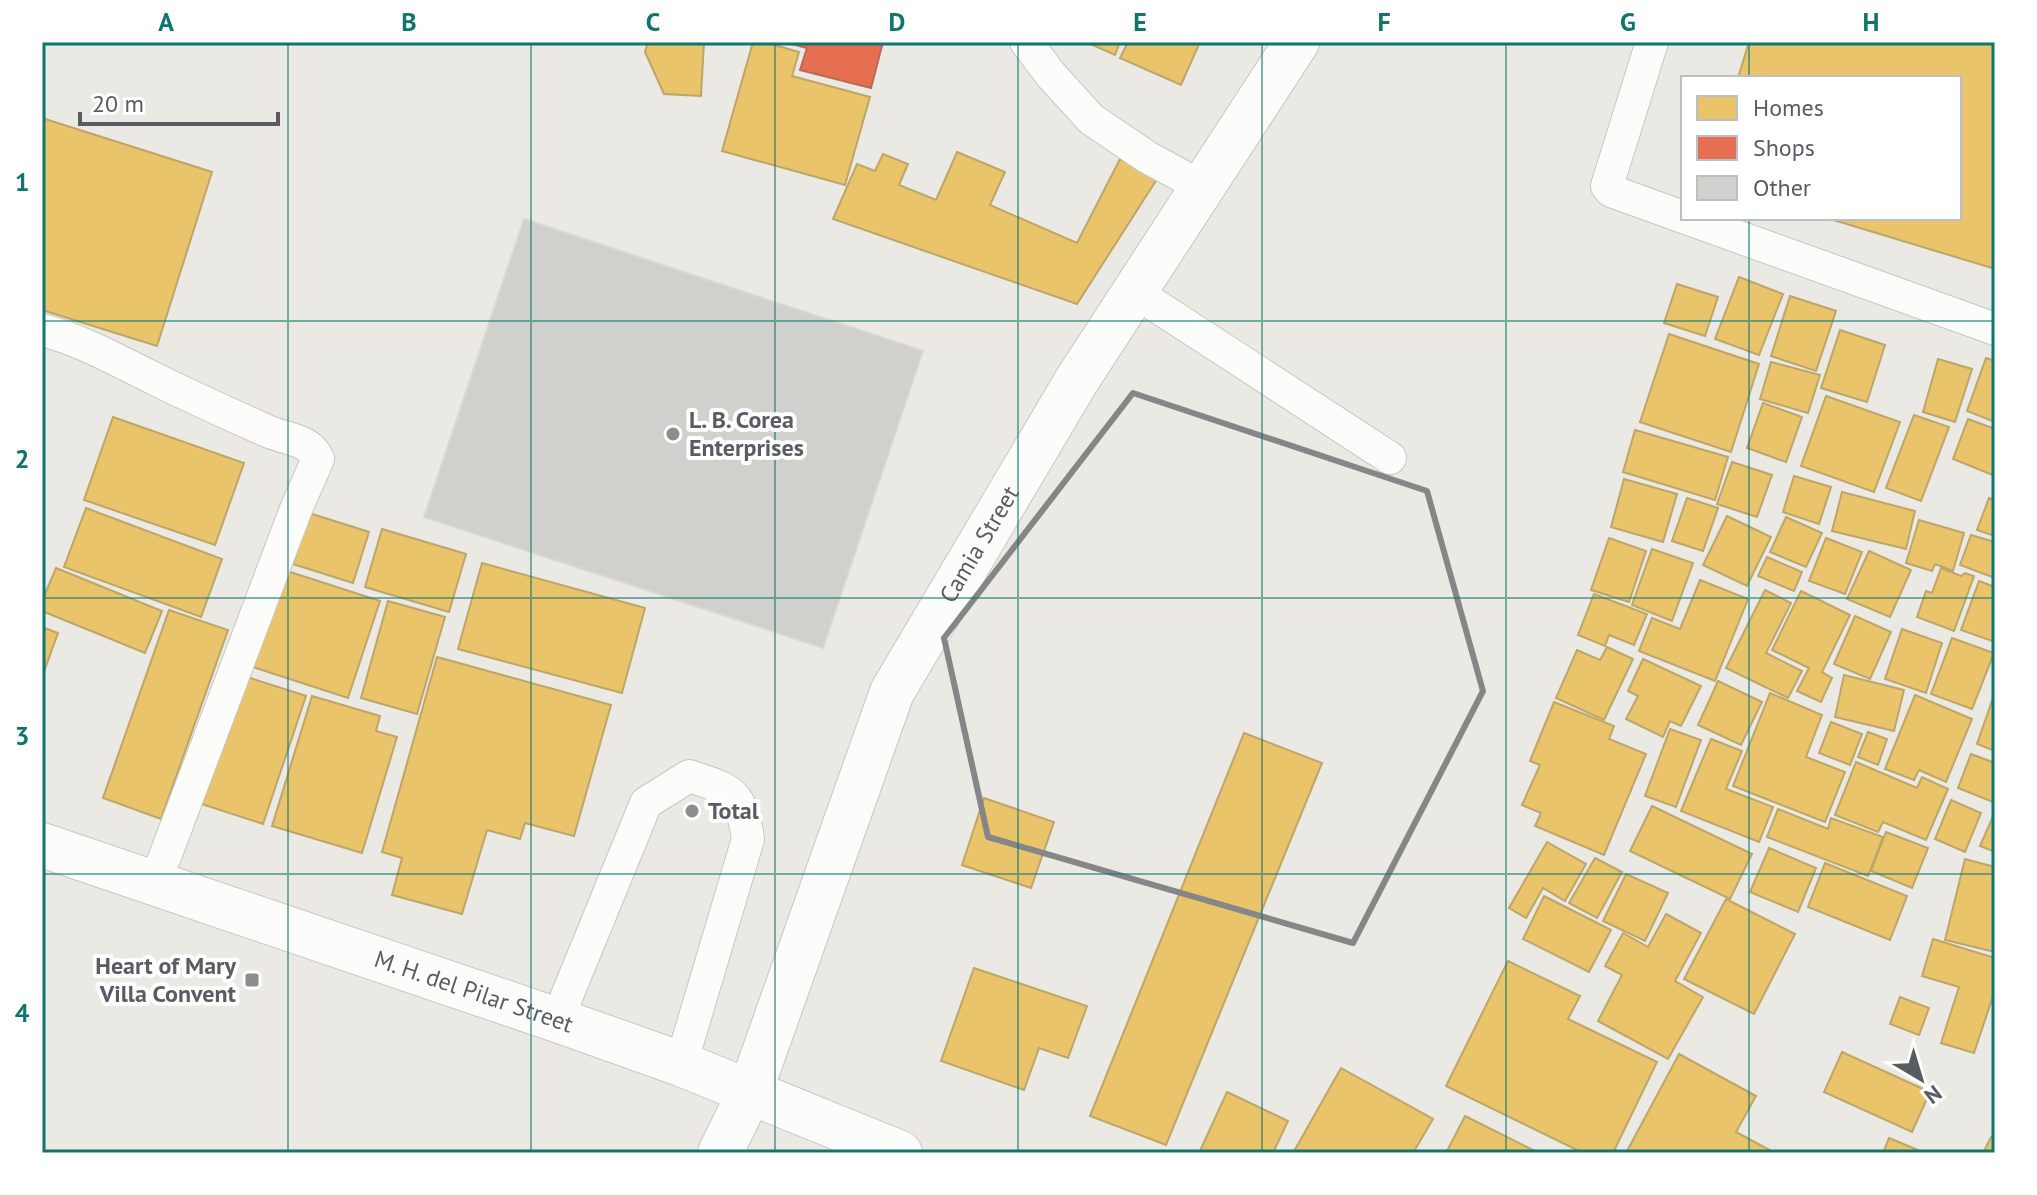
<svg xmlns="http://www.w3.org/2000/svg" width="2037" height="1195" font-family="'PT Sans',sans-serif">
<style>
.homes{fill:#e9c46a;stroke:#bea568;stroke-width:2}
.shops{fill:#e76f51;stroke:#bc6956;stroke-width:2}
.building{fill:#d0d0cc;stroke:#dad8d2;stroke-width:2}
.lines{fill:none;stroke-linecap:round;stroke-linejoin:round}
.service-casing{stroke:#c6c7c5;stroke-width:34}
.minor-casing{stroke:#c6c7c5;stroke-width:46}
.tertiary-casing{stroke:#c6c7c5;stroke-width:46}
.secondary-casing{stroke:#c7c8c7;stroke-width:46}
.service{stroke:#fcfcfb;stroke-width:32}
.minor{stroke:#fcfcfb;stroke-width:44}
.tertiary{stroke:#fcfcfb;stroke-width:44}
.secondary{stroke:#fcfcfb;stroke-width:44}
.marked{fill:none;stroke:#848688;stroke-width:6;stroke-linejoin:round}
.grid{fill:none;stroke:#0f766e;stroke-width:2;stroke-opacity:0.55}
.poi-dot{fill:#8c8d8f;stroke:#fff;stroke-width:3}
.labels{text-anchor:middle;stroke-width:8;stroke-linejoin:round;paint-order:stroke}
.poi-label{font-size:24px;font-weight:bold;fill:#595c62;stroke:#fff;text-anchor:start}
.street-label{font-size:24px;fill:#595c62;stroke:#fff}
.neatline{fill:none;stroke:#0f766e;stroke-width:3}
.grid-label{font-size:26px;text-anchor:middle;font-weight:bold;fill:#0f766e}
</style>
<rect width="100%" height="100%" fill="#eae9e3"/>
<!-- homes -->
<g class="homes">
<polygon points="648,42 704,42 701,96 664,94 645,52"/>
<polygon points="753,42 764,42 799,52 792,76 870,97 845,185 722,151"/>
<polygon points="1086,42 1120,42 1115,55"/>
<polygon points="1128,42 1200,42 1181,85 1120,58"/>
<polygon points="1749,42 1995,42 1995,269 1827,218 1959,218 1959,78 1738,78"/>
<polygon points="42,118 212,172 157,346 42,310"/>
<polygon points="957,152 1005,172 990,205 1077,243 1120,159 1159,176 1077,304 833,219 857,164 875,171 883,154 908,164 899,185 936,200"/>
<polygon points="1739,277 1783,294 1759,355 1715,339"/>
<polygon points="1677,284 1718,297 1705,336 1664,323"/>
<polygon points="1790,296 1836,311 1816,371 1771,356"/>
<polygon points="1840,330 1885,345 1867,402 1821,388"/>
<polygon points="1669,334 1759,364 1731,452 1640,422"/>
<polygon points="1986,358 1995,361 1995,422 1967,411"/>
<polygon points="1938,359 1972,369 1955,422 1923,412"/>
<polygon points="1771,362 1820,375 1808,413 1760,399"/>
<polygon points="1826,396 1900,422 1874,492 1801,466"/>
<polygon points="1763,403 1802,417 1786,462 1747,448"/>
<polygon points="1914,415 1949,427 1921,501 1886,488"/>
<polygon points="113,417 244,463 215,545 84,500"/>
<polygon points="1968,419 1995,429 1995,476 1953,459"/>
<polygon points="1635,430 1728,457 1715,500 1623,472"/>
<polygon points="1732,462 1772,475 1757,517 1717,504"/>
<polygon points="1794,476 1831,487 1819,524 1783,512"/>
<polygon points="1624,479 1677,494 1663,542 1611,527"/>
<polygon points="1842,492 1915,511 1906,549 1832,531"/>
<polygon points="1687,498 1718,508 1703,551 1672,541"/>
<polygon points="1989,498 1995,501 1995,536 1977,530"/>
<polygon points="86,508 222,559 201,617 64,567"/>
<polygon points="309,513 369,532 353,583 293,564"/>
<polygon points="1727,516 1771,537 1747,586 1703,565"/>
<polygon points="1786,517 1822,533 1806,567 1770,552"/>
<polygon points="1919,520 1964,533 1953,571 1935,564 1932,571 1906,563"/>
<polygon points="382,529 466,554 449,612 365,587"/>
<polygon points="1971,535 1995,542 1995,578 1960,565"/>
<polygon points="1609,538 1646,551 1629,602 1591,590"/>
<polygon points="1826,538 1862,552 1845,594 1809,581"/>
<polygon points="1652,549 1693,563 1672,621 1632,605"/>
<polygon points="1869,551 1911,570 1890,617 1847,599"/>
<polygon points="1767,557 1802,572 1794,591 1758,576"/>
<polygon points="482,563 645,608 622,693 458,649"/>
<polygon points="56,568 162,611 145,653 42,611 42,601"/>
<polygon points="1941,568 1961,576 1965,573 1974,576 1954,631 1917,617 1926,591 1932,593"/>
<polygon points="284,570 380,601 348,698 253,667"/>
<polygon points="1700,580 1748,599 1715,681 1639,651 1652,618 1680,629"/>
<polygon points="1979,581 1995,587 1995,632 1992,641 1961,630"/>
<polygon points="1765,590 1791,603 1766,653 1802,671 1788,698 1726,668"/>
<polygon points="1801,591 1850,615 1822,672 1832,678 1821,702 1797,691 1809,668 1772,650"/>
<polygon points="1594,594 1647,614 1634,645 1609,635 1605,646 1578,635"/>
<polygon points="388,601 445,617 417,714 361,698"/>
<polygon points="169,610 228,630 161,819 103,798"/>
<polygon points="1855,616 1891,632 1870,679 1834,664"/>
<polygon points="42,627 58,633 42,677"/>
<polygon points="1902,629 1942,643 1926,693 1885,679"/>
<polygon points="1952,638 1994,653 1972,709 1931,694"/>
<polygon points="1607,647 1633,659 1604,720 1556,698 1577,650 1600,660"/>
<polygon points="437,657 611,705 574,836 525,823 520,839 487,830 462,914 392,895 402,858 382,852"/>
<polygon points="1643,659 1701,686 1681,726 1670,721 1663,737 1626,719 1638,696 1628,691"/>
<polygon points="1844,675 1904,690 1894,731 1835,717"/>
<polygon points="244,676 306,696 263,824 202,804"/>
<polygon points="1718,681 1762,702 1741,745 1698,725"/>
<polygon points="1995,692 1995,751 1977,744"/>
<polygon points="1770,693 1822,715 1806,757 1845,772 1825,822 1733,786"/>
<polygon points="1915,695 1972,719 1946,782 1919,770 1914,780 1885,769"/>
<polygon points="312,696 380,716 376,731 397,737 362,853 272,826"/>
<polygon points="1554,702 1614,726 1609,739 1646,754 1604,855 1535,826 1541,813 1522,805 1540,765 1530,761"/>
<polygon points="1831,722 1862,734 1850,765 1819,753"/>
<polygon points="1670,729 1701,740 1676,807 1645,796"/>
<polygon points="1868,732 1887,739 1878,765 1858,757"/>
<polygon points="1244,733 1322,763 1166,1145 1090,1116"/>
<polygon points="1711,739 1742,751 1726,789 1773,807 1759,842 1681,811"/>
<polygon points="1971,754 1995,763 1993,802 1958,788"/>
<polygon points="1856,762 1917,788 1922,777 1948,789 1926,840 1883,822 1878,832 1835,815"/>
<polygon points="984,798 1054,822 1031,888 962,865"/>
<polygon points="1951,800 1981,813 1965,852 1935,839"/>
<polygon points="1652,806 1752,854 1730,899 1630,851"/>
<polygon points="1778,809 1828,829 1831,818 1883,837 1868,876 1767,837"/>
<polygon points="1995,812 1995,852 1980,846"/>
<polygon points="1886,832 1928,848 1912,888 1871,871"/>
<polygon points="1547,842 1586,864 1565,901 1543,888 1526,918 1509,908"/>
<polygon points="1769,848 1816,868 1798,912 1750,892"/>
<polygon points="1595,858 1622,872 1597,918 1569,903"/>
<polygon points="1965,859 1995,867 1995,952 1945,940"/>
<polygon points="1825,863 1907,896 1890,940 1808,907"/>
<polygon points="1626,874 1668,893 1645,941 1603,921"/>
<polygon points="1544,896 1611,930 1589,972 1523,939"/>
<polygon points="1726,899 1795,934 1754,1014 1684,979"/>
<polygon points="1666,914 1701,933 1675,981 1703,997 1668,1059 1598,1021 1622,975 1605,966 1623,933 1648,947"/>
<polygon points="1933,939 1995,958 1995,990 1974,1053 1941,1043 1959,987 1922,976"/>
<polygon points="1508,961 1580,996 1568,1019 1657,1062 1613,1153 1583,1153 1446,1086"/>
<polygon points="974,968 1087,1006 1068,1058 1039,1048 1024,1090 941,1061"/>
<polygon points="1900,997 1929,1008 1919,1035 1890,1024"/>
<polygon points="1842,1052 1930,1092 1912,1132 1824,1092"/>
<polygon points="1679,1054 1756,1096 1736,1132 1775,1153 1626,1153"/>
<polygon points="1341,1068 1433,1119 1413,1153 1293,1153"/>
<polygon points="1227,1092 1288,1121 1273,1153 1199,1153"/>
<polygon points="1465,1116 1539,1153 1446,1153"/>
<polygon points="1991,1137 1995,1139 1995,1153 1983,1153"/>
<polygon points="1889,1138 1925,1153 1883,1153"/>
</g>
<!-- shops -->
<polygon class="shops" points="784,42 883,42 871,88 800,70 807,48"/>
<!-- building -->
<polygon class="building" points="524,219 923,351 823,648 424,517"/>
<g class="lines">
<!-- service casing -->
<g class="service-casing">
<g id="service">
<polyline points="1026,42 1051,75 1091,119 1147,157 1204,188"/>
<polyline points="1652,42 1607,186 1611,191 1683,217"/>
<polyline points="1686,218 1995,329"/>
<polyline points="1135,292 1390,458"/>
<path d="M42,330C82,340 118,361 155,379C191,397 229,414 267,431C285,439 310,439 318,459L296,509L155,883"/>
<path d="M557,1020L646,803L689,776C732,790 741,791 748,839L681,1064"/>
</g>
</g>
<!-- minor casing -->
<g class="minor-casing">
<g id="minor">
<path id="s1" d="M750,1092L892,692L1077,380L1297,42"/>
</g>
</g>
<!-- tertiary casing -->
<g class="tertiary-casing">
<polyline id="tertiary" points="720,1153 750,1092"/>
</g>
<!-- secondary casing -->
<g class="secondary-casing">
<g id="secondary">
<path id="s2" d="M42,845L557,1020L681,1064L900,1153"/>
</g>
</g>
<!-- service -->
<use href="#service" class="service"/>
<!-- minor -->
<use href="#minor" class="minor"/>
<!-- tertiary -->
<use href="#tertiary" class="tertiary"/>
<!-- secondary -->
<use href="#secondary" class="secondary"/>
</g>
<!-- marked area -->
<path class="marked" d="M1133,393L1427,491L1483,691L1353,943L988,837L944,638Z"/>
<!-- grid -->
<path class="grid" d="M288,42V1153M531,42V1153M775,42V1153M1018,42V1153M1262,42V1153M1506,42V1153M1749,42V78M1749,218V1153M42,321H1995M42,598H1995M42,874H1995"/>
<!-- markers -->
<g class="poi-dot">
<circle cx="673" cy="434" r="8"/>
<circle cx="692" cy="811" r="8"/>
<rect x="244" y="972" width="16" height="16" rx="4"/>
</g>
<g class="labels">
<!-- poi labels -->
<g class="poi-label">
<text x="689" y="428">L. B. Corea<tspan x="689" dy="28">Enterprises</tspan></text>
<text x="708" y="819">Total</text>
<text x="236" y="974" text-anchor="end">Heart of Mary<tspan x="236" dy="28">Villa Convent</tspan></text>
</g>
<!-- street labels -->
<g class="street-label">
<text dy="8" stroke="none"><textPath href="#s1" startOffset="596">Camia Street</textPath></text>
<text dy="8" stroke="none"><textPath href="#s2" startOffset="456">M. H. del Pilar Street</textPath></text>
</g>
</g>
<!-- border -->
<rect width="2037" height="1195" fill="none" stroke="#ffffff" stroke-width="88"/>
<!-- legend -->
<rect x="1681" y="76" width="280" height="144" fill="#ffffff" stroke="#bdbec0" stroke-width="2"/>
<rect x="1697" y="96" width="40" height="24" fill="#e9c46a" stroke="#bdbec0" stroke-width="2"/>
<text x="1753" y="116" font-size="24" fill="#595c62">Homes</text>
<rect x="1697" y="136" width="40" height="24" fill="#e76f51" stroke="#bdbec0" stroke-width="2"/>
<text x="1753" y="156" font-size="24" fill="#595c62">Shops</text>
<rect x="1697" y="176" width="40" height="24" fill="#d0d0cc" stroke="#bdbec0" stroke-width="2"/>
<text x="1753" y="196" font-size="24" fill="#595c62">Other</text>
<!-- north arrow -->
<g transform="translate(1921 1079) rotate(142)" stroke="#ffffff" stroke-width="6" paint-order="stroke">
<path d="M0-6L14 30L0 20L-14 30Z" fill="#595c62"/>
<text y="-12" font-size="22" font-weight="bold" text-anchor="middle" fill="#595c62">N</text>
</g>
<!-- scale -->
<path d="M80 112v12h198v-12" fill="none" stroke="#595c62" stroke-width="4"/>
<text x="92" y="112" font-size="24" fill="#595c62" stroke="#ffffff" stroke-width="6" paint-order="stroke">20 m</text>
<rect x="44" y="44" width="1949" height="1107" class="neatline"/>
<g class="grid-label">
<text x="166" y="31">A</text>
<text x="409" y="31">B</text>
<text x="653" y="31">C</text>
<text x="897" y="31">D</text>
<text x="1140" y="31">E</text>
<text x="1384" y="31">F</text>
<text x="1628" y="31">G</text>
<text x="1871" y="31">H</text>
<text x="22" y="191">1</text>
<text x="22" y="468">2</text>
<text x="22" y="745">3</text>
<text x="22" y="1022">4</text>
</g>
</svg>
